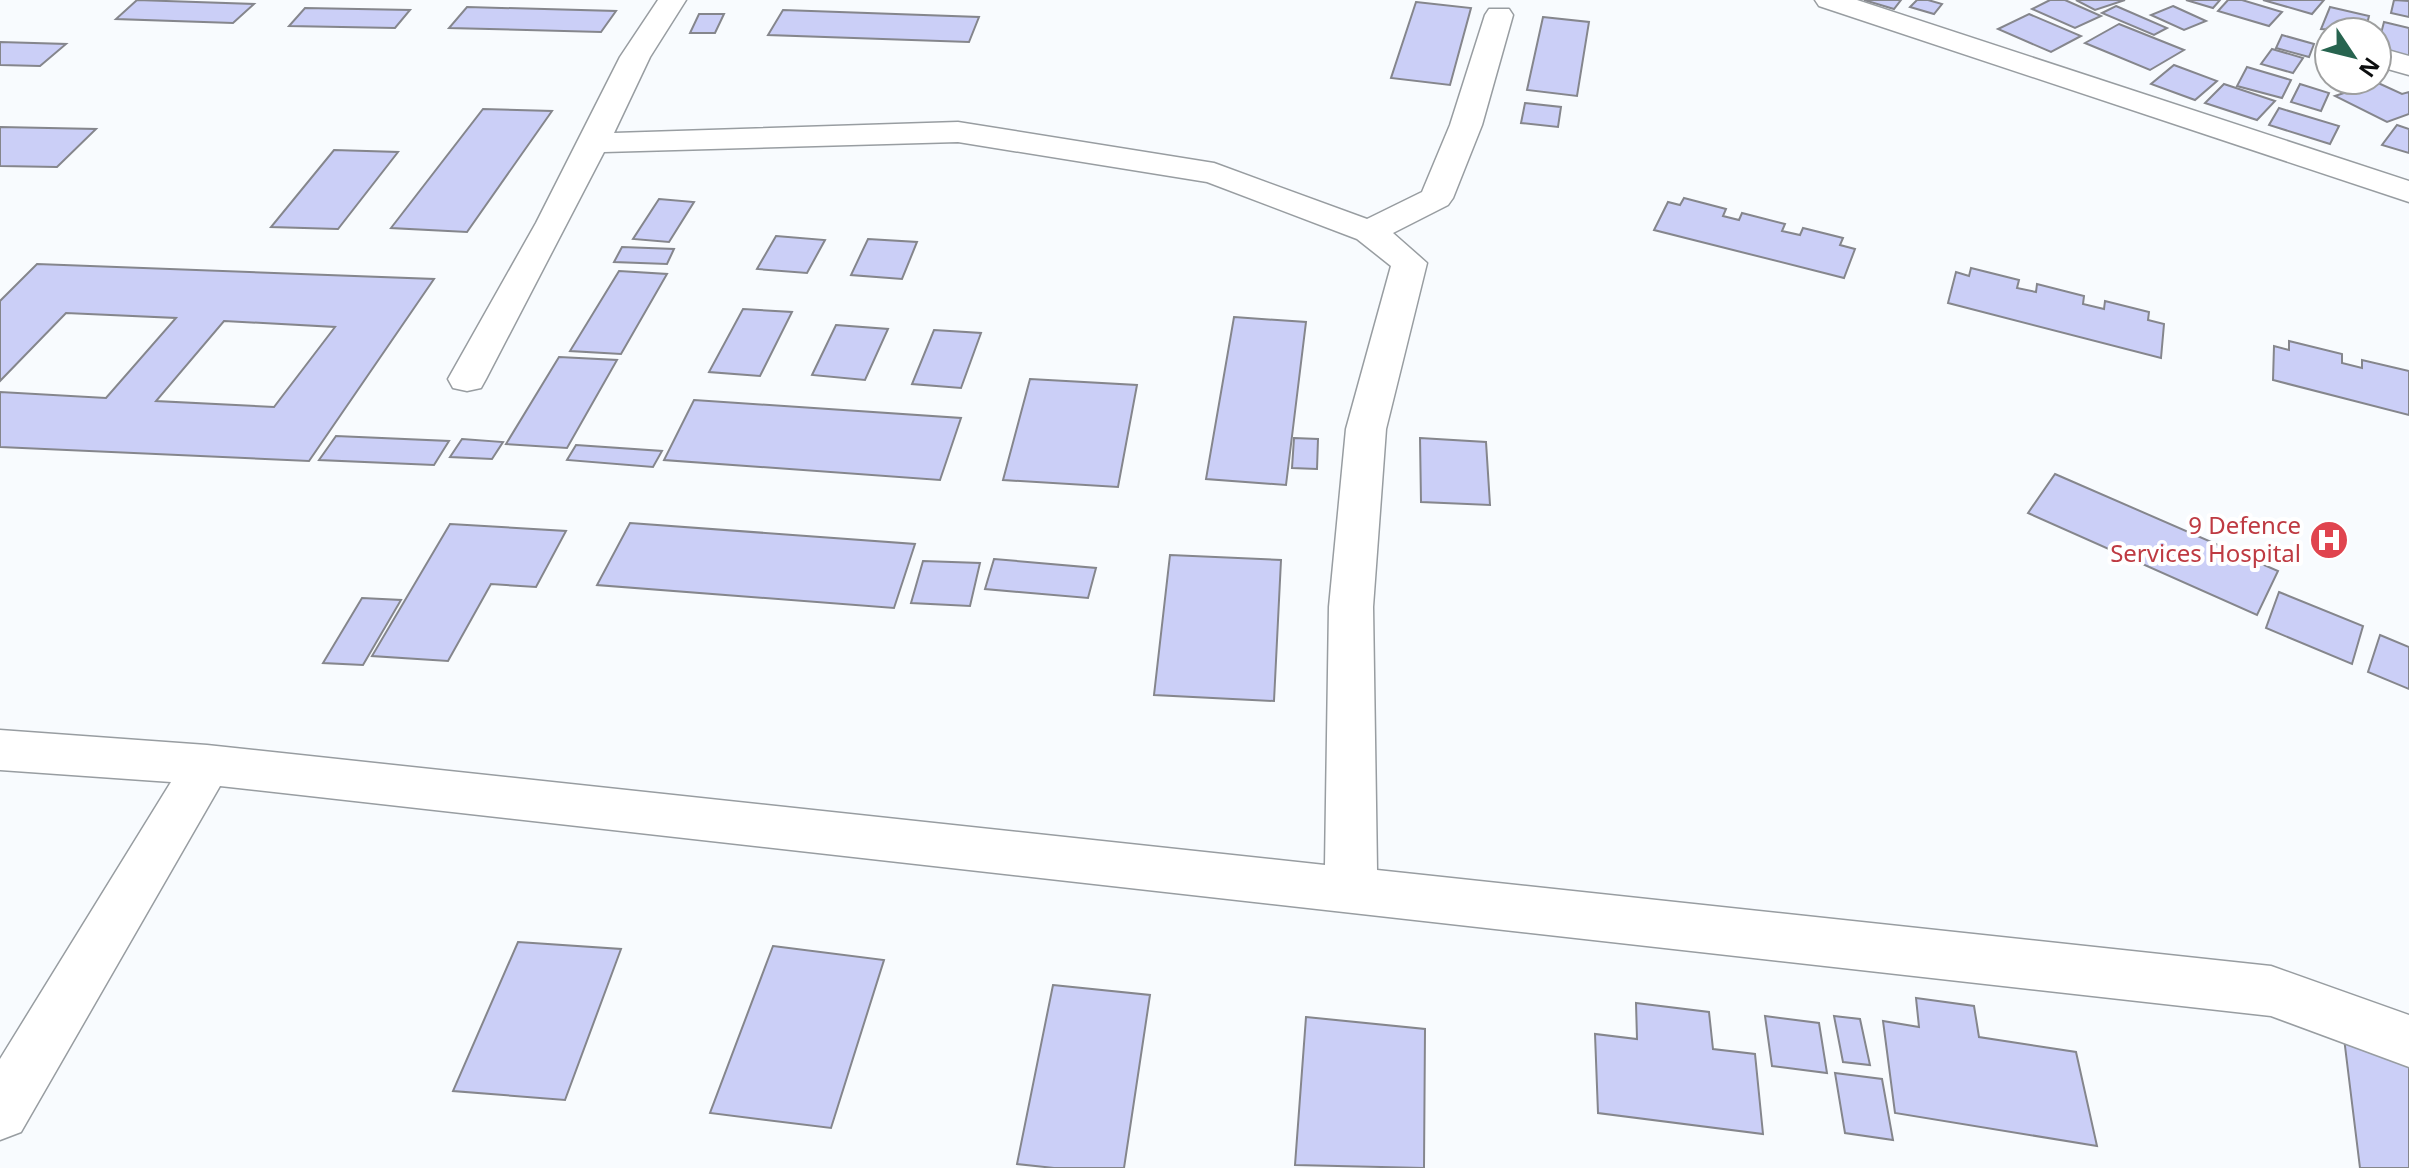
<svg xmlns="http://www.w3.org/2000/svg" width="2409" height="1168" font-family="'Noto Sans',sans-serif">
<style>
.building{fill:#cbcff7;stroke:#85868c;stroke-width:2;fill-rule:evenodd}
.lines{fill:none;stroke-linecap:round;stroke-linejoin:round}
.minor-casing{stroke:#989da1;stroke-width:3}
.minor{fill:#fff;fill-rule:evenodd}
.labels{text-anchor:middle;stroke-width:8;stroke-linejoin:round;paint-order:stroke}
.health-label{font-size:24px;fill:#be3a42;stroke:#fff;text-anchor:end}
</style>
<rect width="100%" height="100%" fill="#f8fbfe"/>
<!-- building -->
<g class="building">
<polygon points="137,0 254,4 233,23 116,19"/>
<polygon points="1864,0 1901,0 1894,9"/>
<polygon points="1917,0 1928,0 1942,4 1934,14 1910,7"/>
<polygon points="2050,0 2065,0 2101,16 2075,28 2032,9"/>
<polygon points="2076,0 2125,0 2095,10"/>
<polygon points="2186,0 2220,0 2213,8"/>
<polygon points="2228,0 2242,0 2282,12 2269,26 2218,11"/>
<polygon points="2263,0 2324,0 2312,14"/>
<polygon points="2394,0 2409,1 2409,17 2391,13"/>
<polygon points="1416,2 1471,8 1450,85 1391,78"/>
<polygon points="2116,6 2167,28 2154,35 2102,13"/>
<polygon points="2173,6 2206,21 2184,30 2151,15"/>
<polygon points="467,7 616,11 601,32 449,28"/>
<polygon points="2330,7 2369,16 2367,24 2375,27 2374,32 2321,29"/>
<polygon points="305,8 410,10 395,28 289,26"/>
<polygon points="783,10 979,17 969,42 768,35"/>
<polygon points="699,14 724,14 715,33 690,33"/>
<polygon points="2029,14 2081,36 2051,52 1998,29"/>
<polygon points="1543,17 1589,22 1577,96 1527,90"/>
<polygon points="2384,22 2409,28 2409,57 2377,49"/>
<polygon points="2119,24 2184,50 2150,70 2085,43"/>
<polygon points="2282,35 2314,44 2309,57 2276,48"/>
<polygon points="0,42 66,44 40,66 0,65"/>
<polygon points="2272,49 2303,58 2293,73 2261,64"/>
<polygon points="2174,65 2217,81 2195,100 2151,84"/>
<polygon points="2247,67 2291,80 2282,98 2237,86"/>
<polygon points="2376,82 2402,94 2409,92 2409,114 2387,122 2335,96"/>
<polygon points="2224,84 2275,101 2257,120 2205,103"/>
<polygon points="2300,84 2329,93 2321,111 2291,102"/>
<polygon points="1525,103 1561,107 1558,127 1521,123"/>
<polygon points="2279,108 2339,126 2330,144 2269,125"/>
<polygon points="483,109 552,111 467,232 391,228"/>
<polygon points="2397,125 2409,129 2409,153 2382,145"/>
<polygon points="0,127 96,129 57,167 0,166"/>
<polygon points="334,150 398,152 338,229 271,227"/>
<polygon points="1684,198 1726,209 1723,216 1739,220 1742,213 1785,224 1782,231 1800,235 1803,228 1843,238 1840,245 1855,249 1844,278 1654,230 1668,202 1680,205"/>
<polygon points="659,199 694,202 669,242 633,239"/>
<polygon points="776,236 825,240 807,273 757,269"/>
<polygon points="868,239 917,242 902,279 851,275"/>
<polygon points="622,247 674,249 667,264 614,262"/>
<path d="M37,264L434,279L309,461L0,447V392L106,398L176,318L66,313L0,381V301ZM224,321L335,327L274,407L156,401Z"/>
<polygon points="1971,268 2019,280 2017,288 2036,292 2037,284 2084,296 2083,304 2104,309 2105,301 2149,312 2148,320 2164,324 2161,358 1948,303 1956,272 1969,276"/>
<polygon points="619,271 667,274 621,354 570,351"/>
<polygon points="743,309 792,312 760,376 709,372"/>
<polygon points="1234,317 1306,322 1286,485 1206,479"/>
<polygon points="836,325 888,329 865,380 812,375"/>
<polygon points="934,330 981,333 961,388 912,384"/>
<polygon points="2289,341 2342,354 2342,363 2362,368 2362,360 2409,371 2409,415 2273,380 2274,346 2289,350"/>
<polygon points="559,357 617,360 567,448 506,444"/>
<polygon points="1030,379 1137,385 1118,487 1003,480"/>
<polygon points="694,400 961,418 940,480 664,460"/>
<polygon points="336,436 449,441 434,465 319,460"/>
<polygon points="1294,438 1318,439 1317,469 1292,468"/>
<polygon points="1420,438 1486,442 1490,505 1421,502"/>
<polygon points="462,439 503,442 492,459 450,457"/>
<polygon points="576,445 662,451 653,467 567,460"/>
<polygon points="2055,474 2278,571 2257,615 2028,513"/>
<polygon points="630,523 915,544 894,608 597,585"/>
<polygon points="450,524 566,531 536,587 491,584 448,661 372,656"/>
<polygon points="1170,555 1281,560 1274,701 1154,695"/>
<polygon points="994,559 1096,568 1088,598 985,589"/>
<polygon points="923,561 980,563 970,606 911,603"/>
<polygon points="2279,592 2363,626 2352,664 2266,628"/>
<polygon points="362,598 401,600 363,665 323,663"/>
<polygon points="2380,635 2409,647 2409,689 2368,672"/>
<polygon points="518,942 621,949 565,1100 453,1091"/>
<polygon points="773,946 884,960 831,1128 710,1113"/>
<polygon points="1053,985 1150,995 1124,1168 1054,1168 1017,1164"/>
<polygon points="1916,998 1974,1006 1979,1037 2076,1052 2097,1146 1895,1113 1883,1021 1919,1027"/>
<polygon points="1636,1003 1709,1012 1713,1049 1755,1054 1763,1134 1598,1113 1595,1034 1637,1039"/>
<polygon points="1765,1016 1819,1023 1827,1073 1772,1066"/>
<polygon points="1834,1016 1860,1019 1870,1065 1843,1062"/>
<polygon points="1306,1017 1425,1029 1424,1168 1295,1165"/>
<polygon points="2344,1038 2409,1058 2409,1168 2360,1168"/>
<polygon points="1835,1073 1882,1079 1893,1140 1845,1133"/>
</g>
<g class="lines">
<!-- minor casing -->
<g class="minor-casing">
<g id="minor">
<polygon points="658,0 686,0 650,57 614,133 958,122 1214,163 1367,219 1422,192 1450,125 1485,15 1489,9 1509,9 1513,15 1482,125 1453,198 1448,205 1393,233 1427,263 1386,429 1373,607 1377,870 2271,966 2409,1015 2409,1067 2271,1016 220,786 21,1132 0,1140 0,1059 171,782 0,770 0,730 207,745 1325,865 1329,607 1346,429 1391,266 1357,239 1207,182 958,142 604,152 486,379 481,388 467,391 453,388 448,379 536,223 620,57"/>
<polygon points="1815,0 1857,0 2409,181 2409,202 1819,6"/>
<polygon points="2377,47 2409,56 2409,75 2377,66"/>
</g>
</g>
<!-- minor -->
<use href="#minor" class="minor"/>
</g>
<!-- icons -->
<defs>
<g id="hospital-disc" transform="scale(2)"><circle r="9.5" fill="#e0444e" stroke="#fff"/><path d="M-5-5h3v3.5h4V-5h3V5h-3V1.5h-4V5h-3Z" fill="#fff"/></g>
</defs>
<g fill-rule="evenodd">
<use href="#hospital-disc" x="2329" y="540"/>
</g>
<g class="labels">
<!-- health labels -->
<g class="health-label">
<text x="2301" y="534">9 Defence<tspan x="2301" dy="28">Services Hospital</tspan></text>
</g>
</g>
<!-- north arrow -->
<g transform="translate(2353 56) rotate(125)"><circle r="38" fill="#ffffff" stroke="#9e9f9f" stroke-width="2"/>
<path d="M0-6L14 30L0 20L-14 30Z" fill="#27644f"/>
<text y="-12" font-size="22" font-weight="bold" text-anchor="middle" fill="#0c0e0f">N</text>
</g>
</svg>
